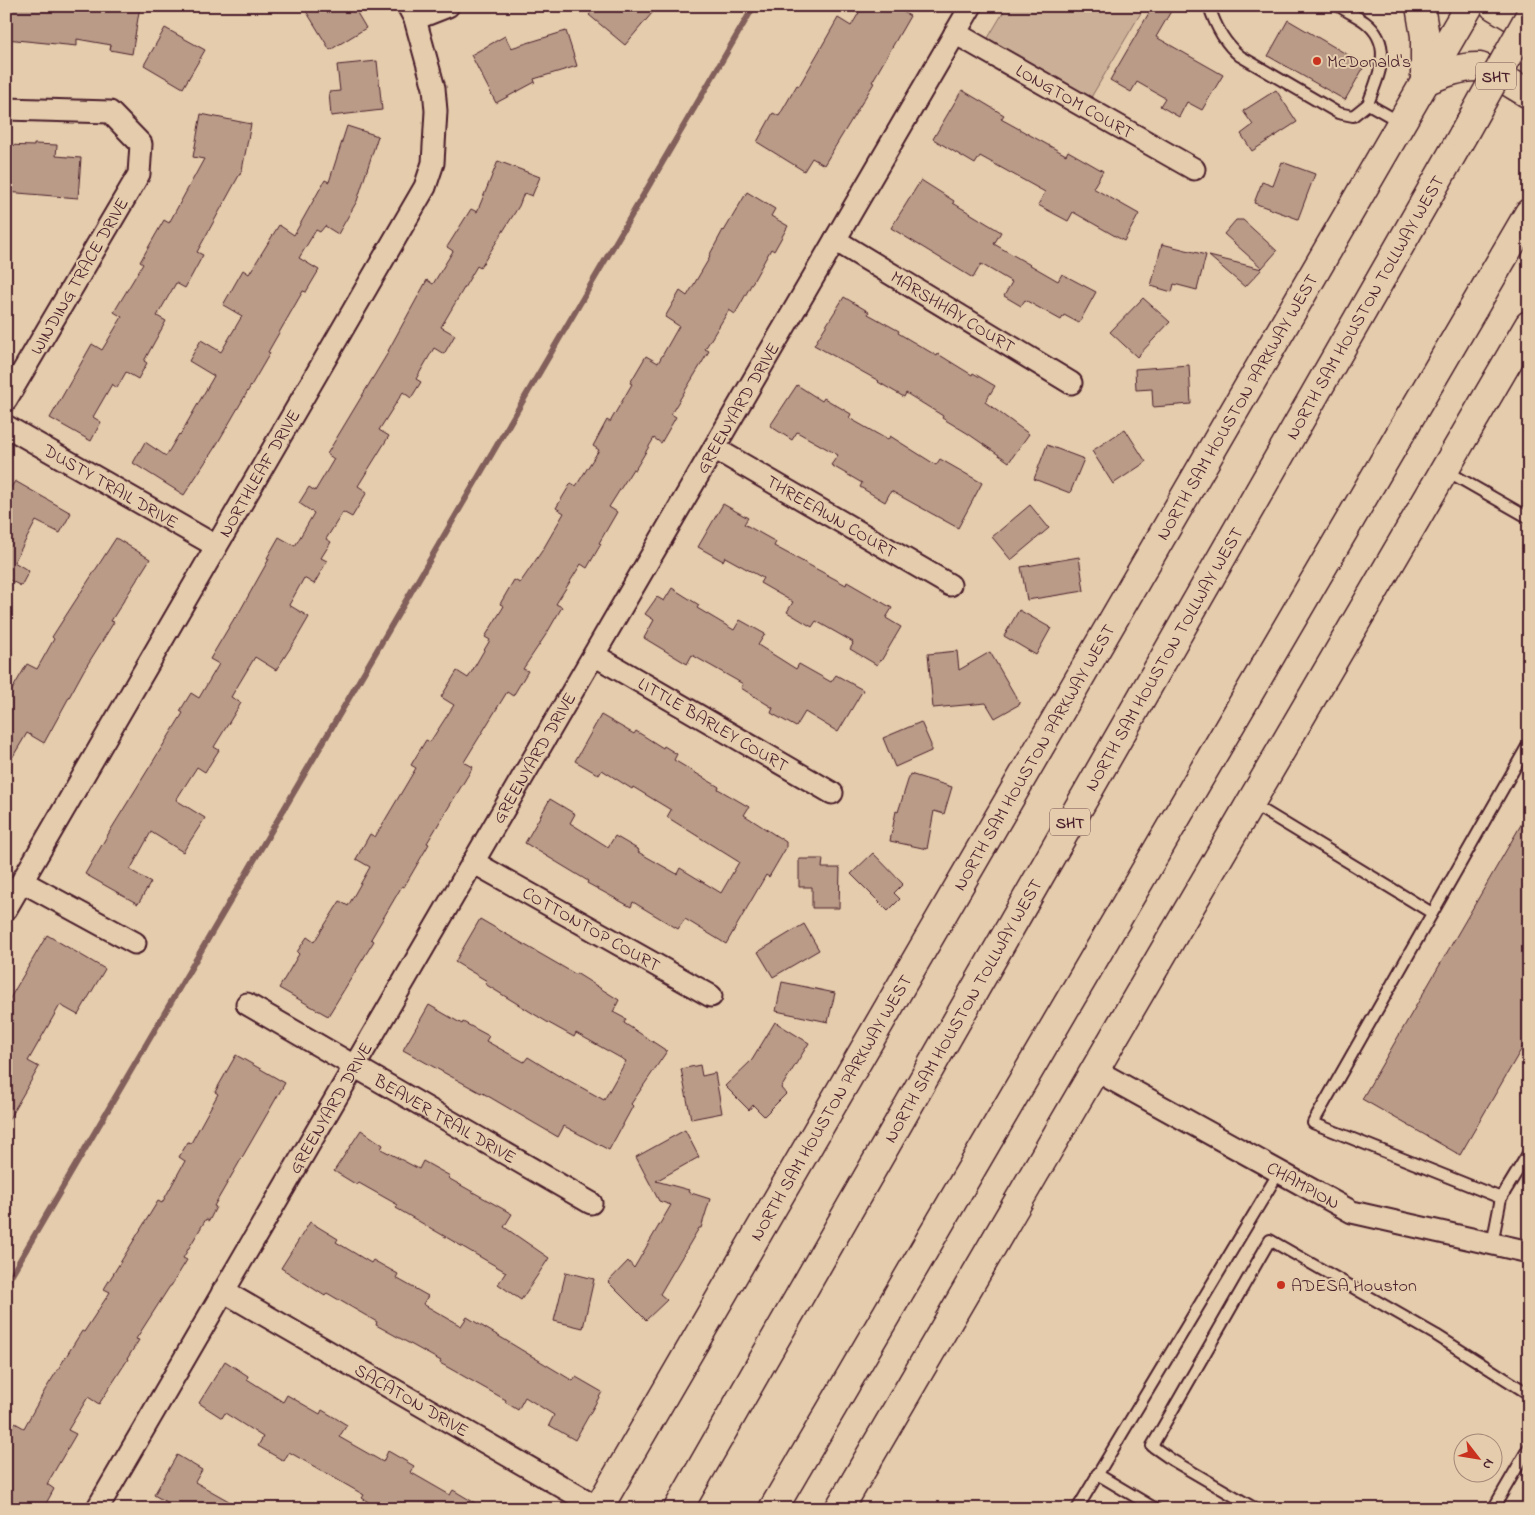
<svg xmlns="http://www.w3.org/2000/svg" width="1535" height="1515" font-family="'Indie Flower',sans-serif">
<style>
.green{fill:#cbb097;stroke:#8a6861}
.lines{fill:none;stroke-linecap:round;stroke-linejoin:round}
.stream{stroke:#825e5a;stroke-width:6}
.building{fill:#b99b88;stroke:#4a1f2b}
.lane-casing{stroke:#4a1f2b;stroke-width:14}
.street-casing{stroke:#4a1f2b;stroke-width:25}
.secondary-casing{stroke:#4a1f2b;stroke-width:31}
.primary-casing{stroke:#4a1f2b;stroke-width:31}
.highway-casing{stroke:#4a1f2b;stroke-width:31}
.lane{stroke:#e4ccac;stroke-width:10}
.street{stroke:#e4ccac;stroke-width:21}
.secondary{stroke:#e4ccac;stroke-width:28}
.primary{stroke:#e4ccac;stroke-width:28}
.highway{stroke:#e4ccac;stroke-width:28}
.highway-bridge-casing{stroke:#4a1f2b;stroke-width:31;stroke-linecap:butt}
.highway-bridge{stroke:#e4ccac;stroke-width:28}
.poi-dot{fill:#c8321e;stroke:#e4ccac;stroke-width:2}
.labels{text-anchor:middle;stroke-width:4;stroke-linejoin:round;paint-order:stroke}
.shield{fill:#e4ccac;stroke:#785352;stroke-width:1}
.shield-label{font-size:16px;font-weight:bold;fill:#4a1f2b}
.poi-label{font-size:18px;fill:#4a1f2b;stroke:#e4ccac;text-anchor:start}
.street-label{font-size:18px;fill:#4a1f2b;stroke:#e4ccac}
</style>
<rect width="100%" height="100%" fill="#e4ccac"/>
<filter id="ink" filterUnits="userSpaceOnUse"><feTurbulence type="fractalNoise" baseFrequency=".02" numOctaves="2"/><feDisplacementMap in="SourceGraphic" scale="10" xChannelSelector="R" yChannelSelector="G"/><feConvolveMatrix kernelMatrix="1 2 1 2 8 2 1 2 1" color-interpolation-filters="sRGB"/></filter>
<g filter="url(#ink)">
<!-- green -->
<polygon class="green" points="1007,6 1134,6 1142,11 1090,99 988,38"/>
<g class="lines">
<!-- stream -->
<polyline class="stream" points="6,1284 754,6"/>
</g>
<!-- building -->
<g class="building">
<polygon points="6,6 95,6 120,11 121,6 140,6 132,54 110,50 111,45 77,39 77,46 6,39"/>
<polygon points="303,6 353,6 366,28 330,50"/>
<polygon points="596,6 658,6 625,45 589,15"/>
<polygon points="863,6 893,6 910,16 872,82 874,83 824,165 812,158 804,171 757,142 773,113 779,116 797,85 799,86 838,18 851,26"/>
<polygon points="1153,6 1174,6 1156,37 1223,75 1202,110 1187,102 1179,117 1160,106 1165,98 1137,82 1131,92 1110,80"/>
<polygon points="1288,20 1365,65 1345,100 1268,56"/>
<polygon points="165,28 205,50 183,88 144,65"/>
<polygon points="566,31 577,66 534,79 535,82 496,103 471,55 505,36 511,48"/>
<polygon points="377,61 382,110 331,116 329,92 340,91 337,65"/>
<polygon points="962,90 1004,115 1001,119 1066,155 1068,151 1103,171 1093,188 1139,214 1124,241 1073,212 1068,221 1038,205 1045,192 980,156 975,164 933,139"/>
<polygon points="1276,90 1297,122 1252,151 1241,134 1253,125 1243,111"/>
<polygon points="201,114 251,124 242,170 197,252 203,255 185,288 176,283 157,316 166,321 144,361 147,363 138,379 126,372 117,388 112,384 93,417 101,422 91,441 50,418 92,344 102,350 122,317 114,312 143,264 140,262 164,220 169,223 204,159 193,157"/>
<polygon points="347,126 378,136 357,201 338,234 325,226 320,232 316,230 299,258 319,270 306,292 303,291 268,352 270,353 217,444 184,495 133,463 145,442 166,456 179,434 180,435 214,376 189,361 201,340 221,352 242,316 223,305 243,270 249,274 279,225 294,235 325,180 329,182"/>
<polygon points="34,144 57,145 56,156 81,158 78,198 6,192 6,145 34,146"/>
<polygon points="498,161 540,177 532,196 524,193 519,206 480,268 477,266 441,327 455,335 444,354 434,348 416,379 421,382 411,398 403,392 379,430 389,436 358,486 367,492 352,517 343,512 326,539 331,542 321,558 327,561 314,584 304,578 289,605 309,617 295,641 276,670 255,657 231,697 241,703 214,747 219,750 205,772 197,767 176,800 205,818 183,852 151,832 130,870 151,882 138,904 85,874 110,831 183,713 180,711 191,693 199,698 219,664 210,659 235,617 236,618 269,559 267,558 279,537 295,546 314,513 299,503 309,487 315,491 334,459 327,454 389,351 388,351 427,280 433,284 453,251 447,247 471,209 477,212"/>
<polygon points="1282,162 1315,174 1298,219 1254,203 1262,182 1273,186"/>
<polygon points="921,180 954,201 953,203 1001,232 994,244 1058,281 1062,274 1096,292 1079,323 1064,315 1061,320 1025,300 1021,306 1004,296 1012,282 981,264 973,278 891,228"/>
<polygon points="747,192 775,209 771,216 788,226 774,251 771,249 735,314 729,310 705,349 709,351 671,414 676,417 661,443 654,438 635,470 633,469 609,507 617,512 599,543 601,544 587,568 581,564 556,604 562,607 547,633 523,669 528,671 513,696 507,692 464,762 473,767 427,843 429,844 404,887 402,886 371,939 374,941 328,1016 279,988 299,954 297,952 307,937 314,942 340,901 348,906 370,867 356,859 370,834 375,837 416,768 411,765 426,740 430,742 454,705 441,697 457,671 468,678 490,640 485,637 504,606 500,604 514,580 520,583 542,551 564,513 556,508 571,483 576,486 599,450 593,446 607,420 610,422 632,384 630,383 646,356 658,363 679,326 665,317 680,291 687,296 710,257 709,256 723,230 724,231"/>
<polygon points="1236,220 1243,220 1277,251 1262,268 1224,234"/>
<polygon points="1162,244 1206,255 1197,290 1174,284 1172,292 1151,286"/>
<polygon points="1209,256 1262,269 1245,287"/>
<polygon points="844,297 869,312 868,314 899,331 898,333 937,356 938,354 972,375 973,373 995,386 985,402 1029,434 1009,462 967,433 942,418 943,416 906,393 904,397 878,382 879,381 814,345"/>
<polygon points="1143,298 1170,322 1137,357 1110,332"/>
<polygon points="1189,365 1191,404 1153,407 1152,389 1136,390 1135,369"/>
<polygon points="797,385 822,401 824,398 851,414 849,418 888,440 890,436 936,465 940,459 982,483 958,528 891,491 885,502 860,487 862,483 831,465 838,455 797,432 792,440 770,426"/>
<polygon points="1125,429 1146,462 1113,484 1092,451"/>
<polygon points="1047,445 1084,459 1070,493 1034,479"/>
<polygon points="15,481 71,513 60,533 36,521 14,562 29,571 21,586 6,578 6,496"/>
<polygon points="723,504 748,518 744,524 776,542 774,546 846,585 847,582 892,608 886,618 901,627 881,661 880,660 877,665 850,649 853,644 852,644 853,642 816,621 812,627 787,612 793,602 760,583 763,578 725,557 723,561 698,547"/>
<polygon points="1030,505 1049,528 1011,560 992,537"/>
<polygon points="116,538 150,559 111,621 114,622 84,670 44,743 27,733 6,768 6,700 27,664 37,669 54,639 52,637"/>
<polygon points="1079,557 1084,591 1027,600 1021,567"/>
<polygon points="672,588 699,605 697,608 734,630 740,620 765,634 758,645 796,669 799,664 831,682 836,675 863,690 838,732 805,712 796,727 771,713 773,708 741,688 743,684 692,655 687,664 644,638 654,620 645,614 657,597 664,601"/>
<polygon points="1019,610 1051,628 1036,655 1004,636"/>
<polygon points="957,651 959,670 990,652 1020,704 995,718 986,703 933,708 928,654"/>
<polygon points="601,715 634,734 636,731 663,748 664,746 677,754 674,760 719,787 718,789 749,807 744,815 786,842 786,848 769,877 766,875 726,944 685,919 678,929 633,902 631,907 587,883 588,881 525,843 550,799 575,814 570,823 608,847 615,836 639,850 638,852 677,874 680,868 721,893 739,862 667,817 671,810 633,787 632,789 602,770 599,775 575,761"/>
<polygon points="921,722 931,745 931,751 895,767 883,738"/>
<polygon points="910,774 952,787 944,814 934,811 927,849 890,841 896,811 898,812"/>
<polygon points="1529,811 1529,1036 1460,1155 1362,1099"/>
<polygon points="873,853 903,884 894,893 900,899 888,911 851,874"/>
<polygon points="799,859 823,859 822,868 840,868 839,908 812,908 812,887 799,887"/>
<polygon points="480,919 575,974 576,973 619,1000 613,1012 626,1019 624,1023 667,1051 631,1104 633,1106 609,1150 564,1126 558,1137 481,1092 481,1093 403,1050 429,1005 462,1024 463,1022 489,1036 486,1041 524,1062 528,1057 559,1076 559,1075 604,1100 626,1061 576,1033 574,1037 547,1022 485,984 487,981 455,962"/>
<polygon points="804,924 819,950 773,977 758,952"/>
<polygon points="47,935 105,969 78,1015 60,1005 28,1061 39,1067 6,1124 6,1005"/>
<polygon points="782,982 835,993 828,1022 776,1011"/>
<polygon points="775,1022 809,1043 781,1088 786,1094 764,1116 753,1105 749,1110 725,1086 752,1060"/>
<polygon points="236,1055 285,1083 214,1206 216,1207 209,1221 206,1219 183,1258 187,1260 171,1286 170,1286 136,1339 139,1340 127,1359 128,1359 99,1404 88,1397 68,1430 76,1434 47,1484 54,1489 43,1509 6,1509 6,1438 15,1423 24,1428 45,1390 82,1331 84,1332 110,1292 104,1289 158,1201 162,1203 185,1161 179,1157 188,1142 191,1143 218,1094 215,1092"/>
<polygon points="700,1065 702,1076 715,1073 722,1113 691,1119 681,1069"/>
<polygon points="361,1130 383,1145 381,1149 419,1169 423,1161 450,1176 448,1178 512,1214 504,1227 549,1258 521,1300 498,1284 506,1272 396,1208 398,1205 359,1183 357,1185 334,1171"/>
<polygon points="685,1130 699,1157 656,1181 689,1190 688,1192 710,1199 701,1228 699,1228 660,1294 667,1300 646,1320 608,1282 628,1261 634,1268 671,1205 659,1201 636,1157"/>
<polygon points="310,1222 338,1239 336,1242 371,1263 373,1260 398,1274 396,1278 428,1296 423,1304 461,1326 467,1317 573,1381 576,1377 602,1392 575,1440 549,1425 554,1415 525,1397 518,1410 505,1402 506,1400 440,1363 441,1361 376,1325 377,1322 327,1293 325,1296 281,1268"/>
<polygon points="566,1272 594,1279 583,1328 554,1321"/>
<polygon points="225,1361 248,1376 247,1379 283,1402 287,1395 320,1414 322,1410 347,1425 339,1437 383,1462 388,1451 414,1466 410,1472 450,1495 453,1490 485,1509 380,1509 362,1498 364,1495 289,1452 284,1461 258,1446 263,1437 225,1413 222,1418 199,1403"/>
<polygon points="177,1455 202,1470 195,1482 243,1509 178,1509 154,1495"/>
</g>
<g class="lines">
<!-- lane casing -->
<g class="lane-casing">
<g id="lane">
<path d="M1209,6C1215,25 1225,44 1240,56L1338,113L1353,116L1368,104"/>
<path d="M1339,6C1347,12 1357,16 1365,22C1395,45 1378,76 1368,104L1400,122"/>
<polyline points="1445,470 1529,518"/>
<polyline points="1251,803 1432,913"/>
<polyline points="1501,1198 1313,1123 1529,743"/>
<polyline points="1492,1244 1501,1198 1529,1152"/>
<polyline points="1097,1474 1156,1509"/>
<polyline points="1077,1509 1279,1172"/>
<polyline points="1256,1509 1172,1460 1152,1446 1270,1240 1436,1335 1529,1394"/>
<polyline points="1493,1509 1529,1447"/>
</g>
</g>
<!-- street casing -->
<g class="street-casing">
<g id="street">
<polyline points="415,19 448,6"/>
<path id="s1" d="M955,33L1194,169"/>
<polyline points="6,109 110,112 141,144 139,174 6,400"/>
<path id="s2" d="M835,240L1071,383"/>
<path id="s3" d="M6,426L216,546"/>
<path id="s4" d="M714,448L950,585"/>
<path id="s5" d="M594,655L832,793"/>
<path id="s6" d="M473,862L711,996"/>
<polyline points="23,882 135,943"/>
<path id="s7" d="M6,909L425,187L433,163L436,111L434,88L415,19L408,6"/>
<path id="s8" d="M247,1004L591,1203"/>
<path id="s9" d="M1095,1070L1352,1212L1529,1252"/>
<path id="s10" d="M223,1291L599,1508"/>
<path id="s11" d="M97,1509L971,6"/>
</g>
</g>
<!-- secondary casing -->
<g class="secondary-casing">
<g id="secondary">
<path d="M1420,6L1425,36V81C1442,74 1461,66 1480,67C1487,68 1520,89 1529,94"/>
<path id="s12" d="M598,1509L1469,6"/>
<polyline points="839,1509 1529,325"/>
</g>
</g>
<!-- primary casing -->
<g class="primary-casing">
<polyline id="primary" points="1494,6 1529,27"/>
</g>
<!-- highway casing -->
<g class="highway-casing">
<g id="highway">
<path id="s13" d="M678,1509L1463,135"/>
<polyline points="773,1509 1529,213"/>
</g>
</g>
<!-- lane -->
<use href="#lane" class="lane"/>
<!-- street -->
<use href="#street" class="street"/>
<!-- secondary -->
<use href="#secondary" class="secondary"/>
<!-- primary -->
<use href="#primary" class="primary"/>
<!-- highway -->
<use href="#highway" class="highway"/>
<!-- highway-bridge casing -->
<g class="highway-bridge-casing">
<polyline id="highway-bridge" points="1463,135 1529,17"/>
</g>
<!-- highway-bridge -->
<use href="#highway-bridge" class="highway-bridge"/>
</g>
</g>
<!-- markers -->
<g class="poi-dot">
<circle cx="1317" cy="61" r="5"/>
<circle cx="1281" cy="1285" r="5"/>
</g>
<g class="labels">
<!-- shield labels -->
<g class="shield">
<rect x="1476" y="62.5" width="40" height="27" rx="4"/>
<rect x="1050" y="808.5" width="40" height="27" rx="4"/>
</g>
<g class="shield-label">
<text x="1496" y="82">SHT</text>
<text x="1070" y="828">SHT</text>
</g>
<!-- poi labels -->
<g class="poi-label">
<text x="1327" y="67">McDonald's</text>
<text x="1291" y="1291">ADESA Houston</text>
</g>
<!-- street labels -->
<g class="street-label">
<text dy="6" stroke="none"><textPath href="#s1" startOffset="138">LONGTOM COURT</textPath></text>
<text transform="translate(79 276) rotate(-60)" y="6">WINDING TRACE DRIVE</text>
<text dy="6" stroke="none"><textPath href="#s13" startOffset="1384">NORTH SAM HOUSTON TOLLWAY WEST</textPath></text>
<text dy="6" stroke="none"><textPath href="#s2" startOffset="138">MARSHHAY COURT</textPath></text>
<text dy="6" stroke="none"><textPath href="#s11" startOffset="1274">GREENYARD DRIVE</textPath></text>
<text dy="6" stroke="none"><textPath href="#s12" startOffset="1274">NORTH SAM HOUSTON PARKWAY WEST</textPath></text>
<text dy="6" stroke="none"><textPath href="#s7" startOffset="504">NORTHLEAF DRIVE</textPath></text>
<text dy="6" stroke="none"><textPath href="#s3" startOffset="121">DUSTY TRAIL DRIVE</textPath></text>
<text dy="6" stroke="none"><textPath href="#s4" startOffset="136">THREEAWN COURT</textPath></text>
<text dy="6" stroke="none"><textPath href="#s13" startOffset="979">NORTH SAM HOUSTON TOLLWAY WEST</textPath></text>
<text dy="6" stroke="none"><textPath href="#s5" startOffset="138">LITTLE BARLEY COURT</textPath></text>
<text dy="6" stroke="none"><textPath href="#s12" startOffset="869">NORTH SAM HOUSTON PARKWAY WEST</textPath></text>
<text dy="6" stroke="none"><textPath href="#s11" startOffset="869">GREENYARD DRIVE</textPath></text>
<text dy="6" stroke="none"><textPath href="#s6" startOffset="136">COTTONTOP COURT</textPath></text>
<text dy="6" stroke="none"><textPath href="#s13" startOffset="574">NORTH SAM HOUSTON TOLLWAY WEST</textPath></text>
<text dy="6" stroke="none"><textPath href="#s11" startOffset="464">GREENYARD DRIVE</textPath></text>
<text dy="6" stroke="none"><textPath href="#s12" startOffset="464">NORTH SAM HOUSTON PARKWAY WEST</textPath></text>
<text dy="6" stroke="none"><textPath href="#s8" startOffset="229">BEAVER TRAIL DRIVE</textPath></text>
<text dy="6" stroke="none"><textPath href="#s9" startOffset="238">CHAMPION</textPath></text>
<text dy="6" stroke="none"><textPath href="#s10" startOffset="218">SACATON DRIVE</textPath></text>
</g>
</g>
<!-- margin -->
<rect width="1535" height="1515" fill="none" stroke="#e4ccac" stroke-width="25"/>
<rect x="12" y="12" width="1510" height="1490" fill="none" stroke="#4a1f2b" stroke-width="2" filter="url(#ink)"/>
<!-- north arrow -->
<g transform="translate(1478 1458) rotate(121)"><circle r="24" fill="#e4ccac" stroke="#a68778"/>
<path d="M0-4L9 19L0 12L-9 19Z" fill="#c8321e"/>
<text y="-8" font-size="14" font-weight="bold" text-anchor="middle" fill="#4a1f2b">N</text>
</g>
</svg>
